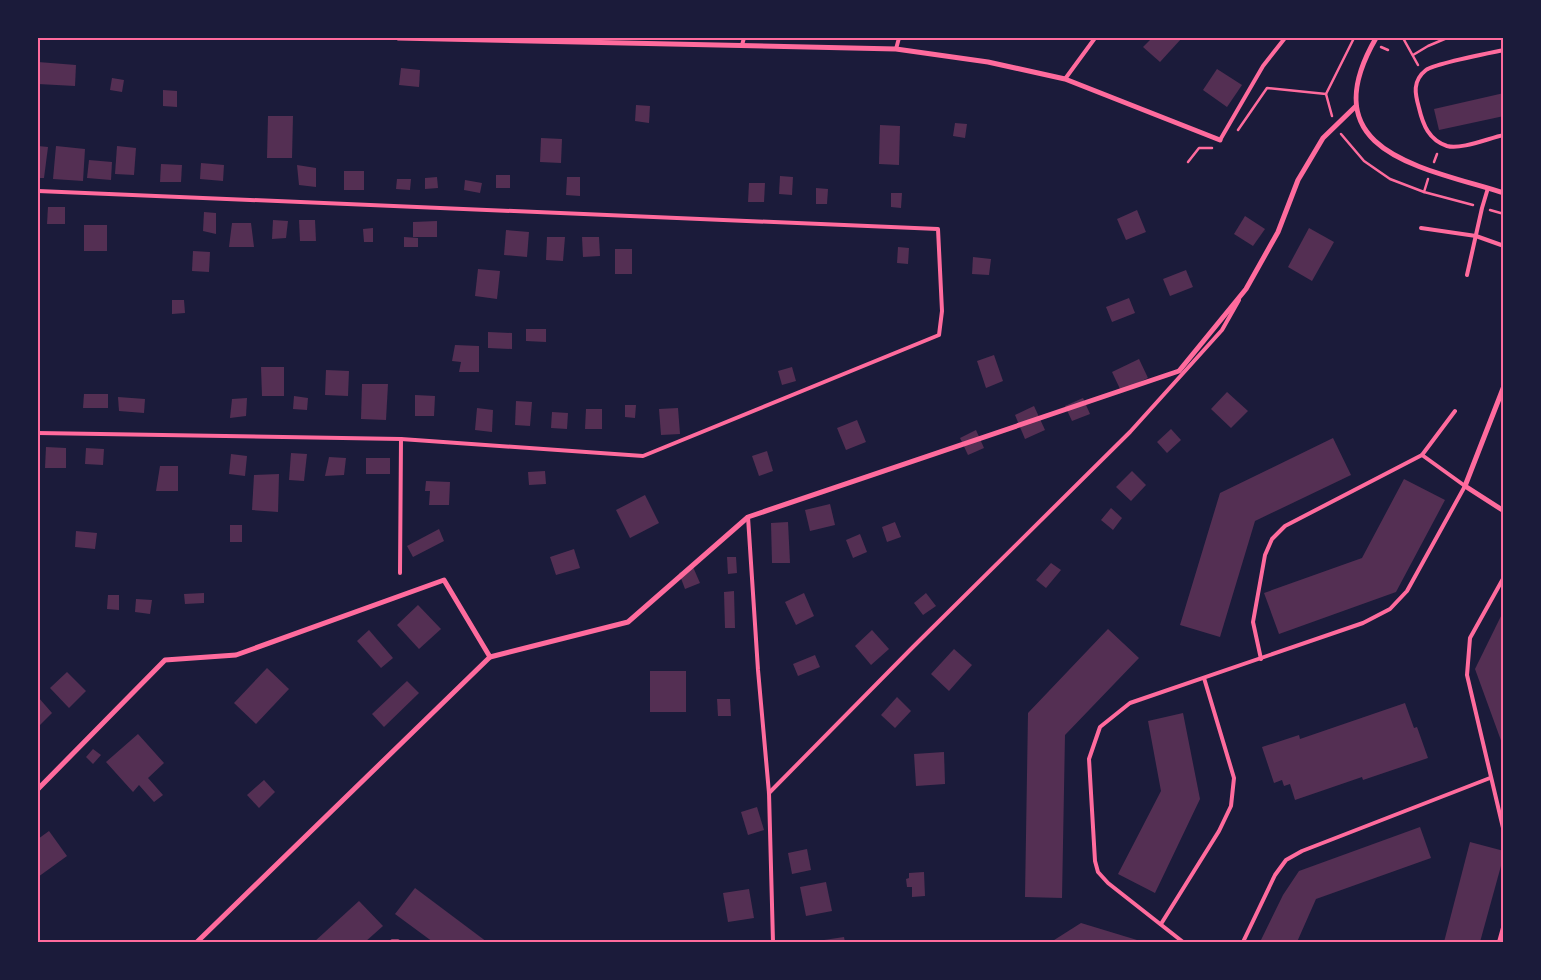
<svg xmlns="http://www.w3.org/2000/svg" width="1541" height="980" font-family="Barlow,sans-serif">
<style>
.building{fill:#542f53}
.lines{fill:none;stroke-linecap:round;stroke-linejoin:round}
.path{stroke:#ff6b9d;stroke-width:2.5}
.service{stroke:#ff6b9d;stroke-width:4}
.minor{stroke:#ff6b9d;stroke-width:5}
.neatline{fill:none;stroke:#ff6b9d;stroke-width:2}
</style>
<rect width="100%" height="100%" fill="#1b1b3a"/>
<!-- building -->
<g class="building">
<polygon points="1152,38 1180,38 1181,39 1160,62 1143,47"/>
<polygon points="38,62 76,65 75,86 38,84"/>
<polygon points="401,68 420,70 419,87 399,85"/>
<polygon points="1217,69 1242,85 1227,107 1203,90"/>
<polygon points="112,78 124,80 122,92 110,90"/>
<polygon points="163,90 177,91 177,107 163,106"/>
<polygon points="1504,93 1504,116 1439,130 1434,109"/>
<polygon points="636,105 650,106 649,123 635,121"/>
<polygon points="268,116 293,116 292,158 267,158"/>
<polygon points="955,123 967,124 965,138 953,136"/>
<polygon points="880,125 900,126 899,165 879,164"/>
<polygon points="541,138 562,139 561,163 540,162"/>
<polygon points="38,146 48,147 44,178 38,178"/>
<polygon points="56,146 85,149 83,181 53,179"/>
<polygon points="117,146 136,148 134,175 115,174"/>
<polygon points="89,160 112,162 111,180 87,178"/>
<polygon points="201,163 224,165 223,181 200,179"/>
<polygon points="161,164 182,165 181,182 160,182"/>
<polygon points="297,165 316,168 316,187 299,185"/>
<rect x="344" y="171" width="20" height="19"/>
<rect x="496" y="175" width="14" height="13"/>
<polygon points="780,176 793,177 792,195 779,194"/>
<polygon points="437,177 438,188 425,189 425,178"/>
<polygon points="567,177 580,177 580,196 566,195"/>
<polygon points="397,179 411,179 410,190 396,189"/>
<polygon points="465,180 482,183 480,193 464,190"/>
<polygon points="749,183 765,183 764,202 748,202"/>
<polygon points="816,188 828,189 827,204 816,204"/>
<polygon points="891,193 902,193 901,208 891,207"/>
<polygon points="48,207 65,207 65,224 47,224"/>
<polygon points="1137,210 1146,232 1126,240 1117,219"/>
<polygon points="204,212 216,213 216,234 203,231"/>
<polygon points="1245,216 1265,229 1253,246 1234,234"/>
<polygon points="273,220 288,221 286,238 272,239"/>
<polygon points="299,220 315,220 316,241 300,241"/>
<polygon points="437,221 437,237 413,237 413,222"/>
<polygon points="232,223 251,223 254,247 229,247"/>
<rect x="84" y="225" width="23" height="26"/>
<polygon points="373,228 373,242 364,242 363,229"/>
<polygon points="1309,228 1334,242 1312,281 1288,267"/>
<polygon points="506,230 529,232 527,257 504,255"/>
<polygon points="404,237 418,238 418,247 404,247"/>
<polygon points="547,237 565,237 563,261 546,260"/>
<polygon points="582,237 599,237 600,256 583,257"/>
<polygon points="898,247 909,248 908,264 897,263"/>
<rect x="615" y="249" width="17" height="25"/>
<polygon points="193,251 210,252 209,272 192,271"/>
<polygon points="973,257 991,259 989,275 972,274"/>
<polygon points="478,269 500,271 497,299 475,296"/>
<polygon points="1186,270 1193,287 1170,296 1163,279"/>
<polygon points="1129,298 1135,313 1112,322 1106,307"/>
<polygon points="172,300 184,300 185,313 172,314"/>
<polygon points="526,329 546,329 546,342 526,341"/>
<polygon points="488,332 512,333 512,349 488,348"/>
<polygon points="455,345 479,346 479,372 459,372 461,362 452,361"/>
<polygon points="994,355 1003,381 986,388 977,361"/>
<polygon points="1139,359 1148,378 1121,391 1112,372"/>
<polygon points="261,367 284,367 284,396 262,396"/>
<polygon points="792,367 796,381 782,385 778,371"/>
<polygon points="326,370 349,371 348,396 325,395"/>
<polygon points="362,384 388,384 386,420 361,419"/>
<polygon points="1227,392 1248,411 1231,428 1211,409"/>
<polygon points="84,394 108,394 108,408 83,408"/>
<polygon points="415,395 435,396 434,416 415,416"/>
<polygon points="294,396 308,398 307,410 293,409"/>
<polygon points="118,397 145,399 144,413 119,411"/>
<polygon points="247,398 246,416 230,418 232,399"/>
<polygon points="1083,398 1090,414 1072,421 1065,406"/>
<polygon points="516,401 532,402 530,426 515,425"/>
<polygon points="625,405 636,405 635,418 625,417"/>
<polygon points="1034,406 1045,430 1025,439 1015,415"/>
<polygon points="477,408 493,410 492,432 475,430"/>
<polygon points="678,408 680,434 661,435 659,409"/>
<polygon points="586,409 602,409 602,429 585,429"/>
<polygon points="552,412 568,413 567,429 551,428"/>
<polygon points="857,420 866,442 846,450 837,428"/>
<polygon points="1171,429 1181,440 1167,453 1157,442"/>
<polygon points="976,430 984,448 968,455 960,438"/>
<polygon points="1333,438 1351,475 1255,521 1220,637 1180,625 1220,493"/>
<polygon points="46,447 66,448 66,468 45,468"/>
<polygon points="86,448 104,449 103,465 85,464"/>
<polygon points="767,451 773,471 759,476 752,456"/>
<polygon points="291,453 307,454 304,481 289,480"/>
<polygon points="231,454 247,456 245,476 229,474"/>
<polygon points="329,457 346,458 344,475 325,476"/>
<rect x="366" y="458" width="24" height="16"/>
<polygon points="160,466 178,466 178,491 156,491"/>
<polygon points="545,471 546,484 529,485 528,472"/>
<polygon points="1132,471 1146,485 1131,501 1116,487"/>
<polygon points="279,474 278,512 252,510 254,475"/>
<polygon points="1404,479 1445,500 1396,592 1279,634 1264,593 1362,558"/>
<polygon points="426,481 450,482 449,505 429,505 430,491 425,491"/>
<polygon points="645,495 659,523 630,538 616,510"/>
<polygon points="830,504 835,525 810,531 805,510"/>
<polygon points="1111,508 1122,518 1113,530 1101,520"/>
<polygon points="788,522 790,563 772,563 771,523"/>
<polygon points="895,522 901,537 887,542 882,527"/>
<rect x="230" y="525" width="12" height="17"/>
<polygon points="439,529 444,541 413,557 407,546"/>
<polygon points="76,531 97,533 95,549 75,547"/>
<polygon points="860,534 867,552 853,558 846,540"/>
<polygon points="574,549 580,568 556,575 550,557"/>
<polygon points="727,557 736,557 737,573 728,574"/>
<polygon points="1051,563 1061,570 1046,588 1036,580"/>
<polygon points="693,567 700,583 685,589 679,573"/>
<polygon points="734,591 735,628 725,628 724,592"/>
<polygon points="204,593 204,603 185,604 184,594"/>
<polygon points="804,593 814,616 796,625 785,602"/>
<polygon points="926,593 936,606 923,615 914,603"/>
<polygon points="108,595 119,595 119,610 107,609"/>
<polygon points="136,599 152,600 150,614 135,612"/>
<polygon points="418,605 441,629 419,649 397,625"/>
<polygon points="1504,610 1504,746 1503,746 1475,669"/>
<polygon points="1108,629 1139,658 1065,735 1062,898 1025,897 1028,713"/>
<polygon points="369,630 393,658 381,668 357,641"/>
<polygon points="872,630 889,649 871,665 855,646"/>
<polygon points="954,649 972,665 949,691 931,674"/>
<polygon points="815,655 820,667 798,676 793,664"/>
<polygon points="267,668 289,689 256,724 234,703"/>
<rect x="650" y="671" width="36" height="41"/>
<polygon points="67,672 86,691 69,708 50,688"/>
<polygon points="407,681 419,693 384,727 372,714"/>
<polygon points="38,697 52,713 38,727"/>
<polygon points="897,697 911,711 895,728 881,715"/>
<polygon points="717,699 730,699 731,716 718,716"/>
<polygon points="1405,703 1414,728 1417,727 1428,758 1363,780 1362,777 1295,800 1290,784 1284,786 1282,780 1274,783 1262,747 1299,735 1300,739"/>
<polygon points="1183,713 1200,799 1155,893 1118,874 1161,791 1148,721"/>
<polygon points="138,734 164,763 148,778 163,795 154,802 139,785 133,792 106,762"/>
<polygon points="93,749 101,755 93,764 86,757"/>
<polygon points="944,752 945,784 916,786 914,754"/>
<polygon points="264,780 275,792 259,808 247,795"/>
<polygon points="757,807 764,830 748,835 741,812"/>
<polygon points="1420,827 1431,858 1316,899 1297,942 1260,942 1283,895 1299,871"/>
<polygon points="49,831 67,856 38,877 38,839"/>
<polygon points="1470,842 1504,851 1504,855 1480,942 1444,942"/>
<polygon points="807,849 811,870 792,874 788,853"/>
<polygon points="924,872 925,896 912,897 912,887 907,887 906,879 909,878 909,873"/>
<polygon points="826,882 832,911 806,916 800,887"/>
<polygon points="415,888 487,942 433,942 395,914"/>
<polygon points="749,889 754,918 728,922 723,893"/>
<polygon points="359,901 383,926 365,942 314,942"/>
<polygon points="1081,923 1137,940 1138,942 1051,942"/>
<polygon points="844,937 845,942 825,942 824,940"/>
</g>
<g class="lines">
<!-- path -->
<g class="path">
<polyline points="1403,38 1418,65"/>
<polyline points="1381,47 1388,50"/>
<polyline points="1413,55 1428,46 1447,38"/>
<polyline points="1332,116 1326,94 1354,38"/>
<polyline points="1238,130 1267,88 1326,94"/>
<polyline points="1341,134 1364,161 1390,179 1424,192"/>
<polyline points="1188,162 1199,148 1212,148"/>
<polyline points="1434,162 1437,154"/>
<polyline points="1428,179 1424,192 1473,205"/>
<polyline points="1490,210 1504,214"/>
</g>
<!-- service -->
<g class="service">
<polyline points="742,45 744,38"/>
<polyline points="896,49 899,38"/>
<path d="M1504,50C1489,53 1434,64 1426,70C1412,81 1415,94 1419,108C1423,125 1429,140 1447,146C1461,150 1489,138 1504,135"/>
<polyline points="1065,79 1095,38"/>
<polyline points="1220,140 1263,66 1285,38"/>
<polyline points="38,191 938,229 942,311 939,335 643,456 401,439 38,433"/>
<polyline points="1421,228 1476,236 1504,246"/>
<polyline points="1467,275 1482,208 1488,188"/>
<polyline points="748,517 758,670 769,793 773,942"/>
<polyline points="400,573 401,439"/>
<polyline points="1504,577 1470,638 1467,675 1504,832"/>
<polyline points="1261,659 1253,622 1265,555 1272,539 1285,526 1422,455 1455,411"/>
<polyline points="769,793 913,647 1130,432 1222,330 1239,300"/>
<polyline points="1161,924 1219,831 1231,806 1234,778 1204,678"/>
<polyline points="1183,942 1108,883 1098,872 1095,861 1089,759 1100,727 1130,703 1363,623 1390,609 1407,591 1465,486 1422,455"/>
<polyline points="1243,942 1275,875 1286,860 1302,851 1490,778"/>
<polyline points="1499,942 1504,924"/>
</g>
<!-- minor -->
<g class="minor">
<polyline points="398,38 896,49 988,62 1065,79 1220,140"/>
<path d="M1376,38C1310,152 1421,167 1504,193"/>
<polyline points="1504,386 1465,486 1504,511"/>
<polyline points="490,657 628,622 748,517 1179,371 1246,289 1278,232 1298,180 1304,170 1323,138 1356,106"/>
<polyline points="38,789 165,660 236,655 444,580 490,657 197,942"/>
<polyline points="392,942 398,942"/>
</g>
</g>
<!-- border -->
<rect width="1541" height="980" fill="none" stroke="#1b1b3a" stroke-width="78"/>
<rect x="39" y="39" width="1463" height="902" class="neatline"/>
</svg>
